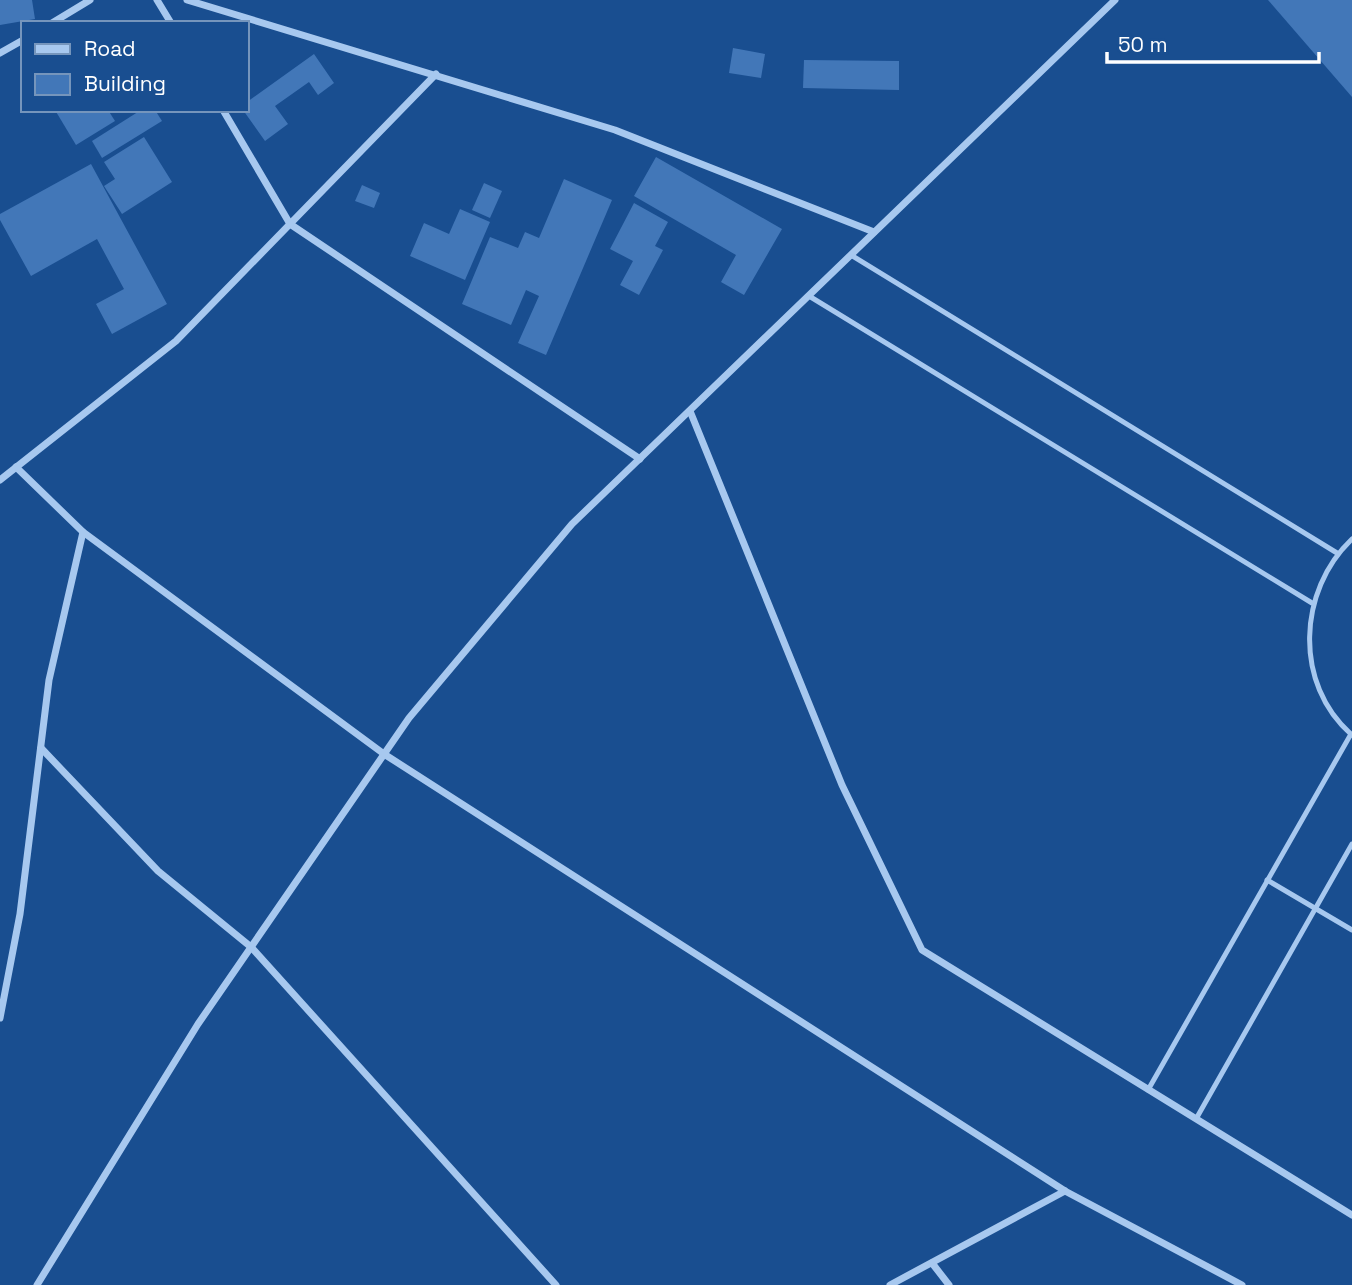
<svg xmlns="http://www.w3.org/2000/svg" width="1352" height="1285" font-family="'Space Grotesk',sans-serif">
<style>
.building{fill:#4277b8}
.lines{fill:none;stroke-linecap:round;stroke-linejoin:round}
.lane{stroke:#a7c8ef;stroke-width:5}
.street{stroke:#a7c8ef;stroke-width:7}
</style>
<rect width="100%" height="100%" fill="#194e90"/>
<!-- building -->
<g class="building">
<polygon points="0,0 32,0 35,19 0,25"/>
<polygon points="1268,0 1352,0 1352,97"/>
<polygon points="733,48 765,54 761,78 729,73"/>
<polygon points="314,54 334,83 318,95 309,82 275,106 288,124 265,141 243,110 247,110 247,102"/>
<polygon points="804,60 899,61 899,90 803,88"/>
<polygon points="55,110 108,110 115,121 76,145"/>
<polygon points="141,110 155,110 162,121 102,158 92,141"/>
<polygon points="144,137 172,182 122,214 104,186 115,179 104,162"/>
<polygon points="656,157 782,229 744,295 721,282 736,255 634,196"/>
<polygon points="91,164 167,304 112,334 96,304 124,289 97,239 31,276 0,220 0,214"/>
<polygon points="564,179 612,200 546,355 518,343 539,296 526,290 511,325 462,304 490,237 518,248 525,232 539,238"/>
<polygon points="484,183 502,191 490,218 472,210"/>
<polygon points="362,185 380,193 374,208 355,201"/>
<polygon points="634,203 668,222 655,246 663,250 639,295 620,285 633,261 610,249"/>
<polygon points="460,209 490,222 465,280 410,256 424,223 449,234"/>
</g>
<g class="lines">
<!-- lane -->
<g class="lane">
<polyline points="851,255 1337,553"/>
<polyline points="809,296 1312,603"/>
<path d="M1352,735C1293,684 1298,590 1352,539"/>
<polyline points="1267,880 1352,930"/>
<polyline points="1148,1090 1351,734"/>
<polyline points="1196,1119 1352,844"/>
</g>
<!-- street -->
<g class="street">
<polyline points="157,0 171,23"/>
<polyline points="187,0 615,130 874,232"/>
<polyline points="52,23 90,0"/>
<polyline points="0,53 23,40"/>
<polyline points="223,110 290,224 640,459"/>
<polyline points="690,411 842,785 922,950 1352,1215"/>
<polyline points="0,480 176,341 436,74"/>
<polyline points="83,532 384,754 1065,1191 1242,1285"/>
<polyline points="41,748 158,871 251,947 556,1285"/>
<polyline points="0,1018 20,914 49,680 83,532 16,467"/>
<polyline points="932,1263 949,1285"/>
<polyline points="37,1285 198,1024 409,718 572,524 1115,0"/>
<polyline points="890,1285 1065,1191"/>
</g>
</g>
<!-- legend -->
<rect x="21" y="21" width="228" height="91" fill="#194e90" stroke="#7595bc" stroke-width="2"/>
<rect x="35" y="44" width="35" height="10" fill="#a7c8ef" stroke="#7595bc" stroke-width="2"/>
<text x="84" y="56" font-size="21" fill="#ffffff">Road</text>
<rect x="35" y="74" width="35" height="21" fill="#4277b8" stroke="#7595bc" stroke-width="2"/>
<text x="84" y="91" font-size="21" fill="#ffffff">Building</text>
<!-- scale -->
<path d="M1107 52v10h212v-10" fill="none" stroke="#ffffff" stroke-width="3.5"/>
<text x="1118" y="52" font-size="21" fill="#ffffff" stroke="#194e90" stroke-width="5" paint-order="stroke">50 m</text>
</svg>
